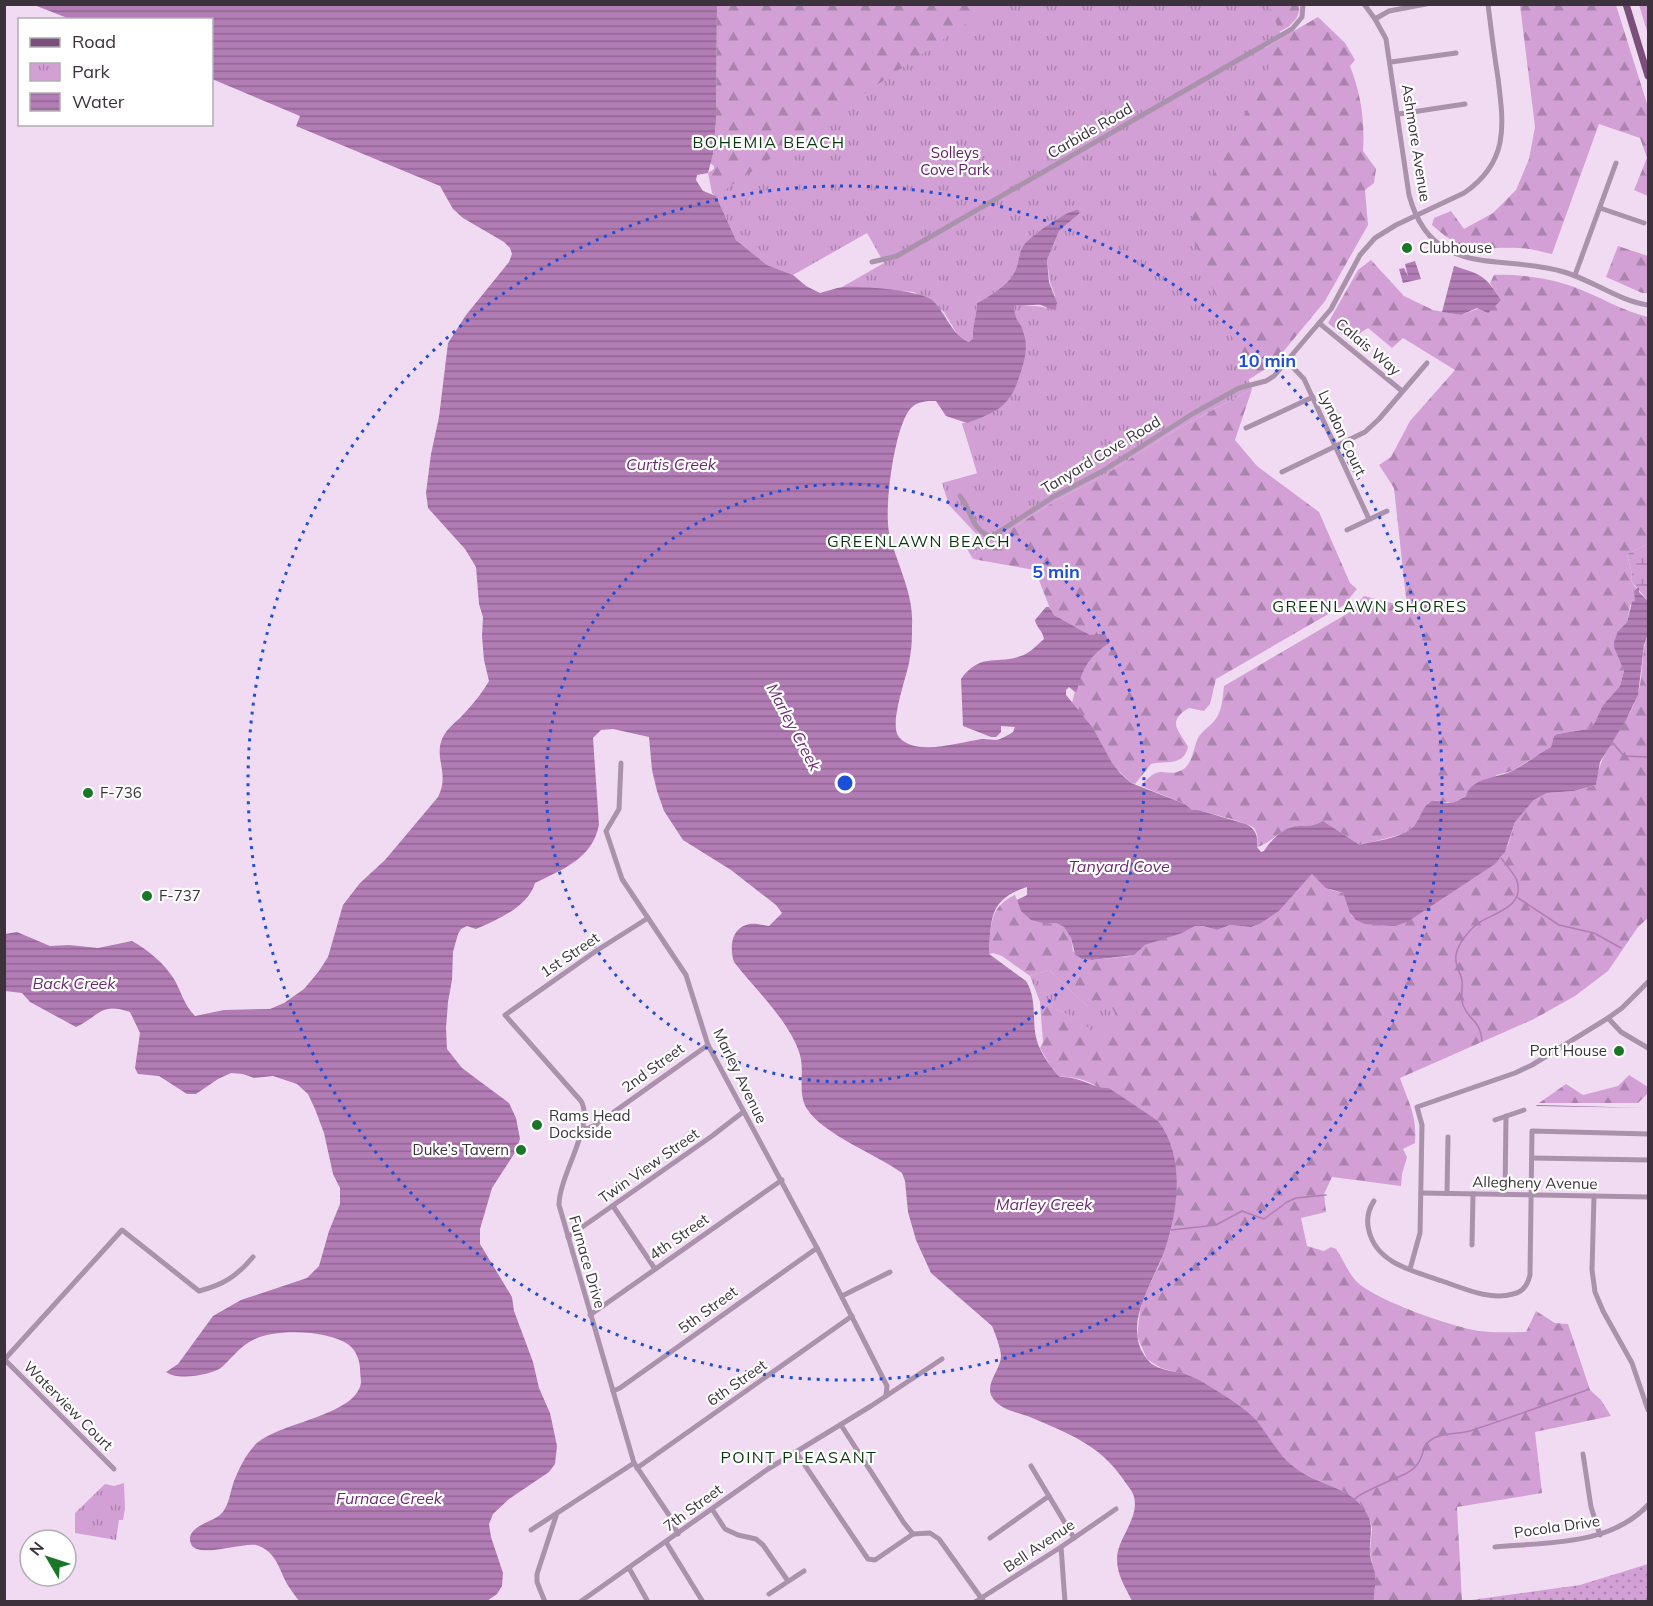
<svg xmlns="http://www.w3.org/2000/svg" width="1653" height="1606" font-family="Mulish,sans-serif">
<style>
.grass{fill:url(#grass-dots)}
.forest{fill:url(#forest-firs)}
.wetland{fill:url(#wetland-marsh)}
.park{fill:url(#park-tufts)}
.water{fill:url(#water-rules)}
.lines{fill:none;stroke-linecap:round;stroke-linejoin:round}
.stream{stroke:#b27cb5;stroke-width:1.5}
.minor{stroke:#ab92ac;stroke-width:5}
.major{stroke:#7a4f7c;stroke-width:7}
.ring{fill:none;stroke:#1d4ed8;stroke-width:3;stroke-dasharray:3 6}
.poi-dot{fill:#1a7727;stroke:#fff;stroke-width:2}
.labels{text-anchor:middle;stroke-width:4.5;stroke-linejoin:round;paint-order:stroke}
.street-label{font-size:15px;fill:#3b323b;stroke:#fff}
.park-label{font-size:15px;fill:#622167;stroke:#fff}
.poi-label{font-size:15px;fill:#3b323b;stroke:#fff;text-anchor:start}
.neighbourhood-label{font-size:16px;letter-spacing:1.5px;fill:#0a360f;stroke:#fff}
.water-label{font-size:16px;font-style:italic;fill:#6b2970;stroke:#fff}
.centre{fill:#1d4ed8;stroke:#fff;stroke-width:3}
.ring-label{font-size:18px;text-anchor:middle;font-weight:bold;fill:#1d4ed8;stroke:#fff;stroke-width:4.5;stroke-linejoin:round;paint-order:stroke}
</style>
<defs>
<pattern id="grass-dots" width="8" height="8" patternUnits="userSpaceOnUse" patternTransform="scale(1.5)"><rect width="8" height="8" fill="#d2a0d5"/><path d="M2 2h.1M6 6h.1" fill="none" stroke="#ac83ae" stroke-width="1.8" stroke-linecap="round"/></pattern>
<pattern id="forest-firs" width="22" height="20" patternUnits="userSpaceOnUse" patternTransform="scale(1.5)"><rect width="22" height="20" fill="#d2a0d5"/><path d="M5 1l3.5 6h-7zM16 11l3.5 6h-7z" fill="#ac83ae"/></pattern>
<pattern id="wetland-marsh" width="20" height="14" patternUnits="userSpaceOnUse" patternTransform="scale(1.5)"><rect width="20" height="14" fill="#d2a0d5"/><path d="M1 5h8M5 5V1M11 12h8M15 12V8" fill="none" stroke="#ac83ae"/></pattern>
<pattern id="park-tufts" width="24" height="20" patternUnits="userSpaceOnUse" patternTransform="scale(1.5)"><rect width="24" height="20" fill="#d2a0d5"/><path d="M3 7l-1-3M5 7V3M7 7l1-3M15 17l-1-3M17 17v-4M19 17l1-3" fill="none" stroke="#ac83ae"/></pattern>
<pattern id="water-rules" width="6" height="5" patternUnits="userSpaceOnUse" patternTransform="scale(1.5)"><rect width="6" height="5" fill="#b27cb5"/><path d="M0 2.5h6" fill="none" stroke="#926694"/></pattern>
</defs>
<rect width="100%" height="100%" fill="#f1dbf2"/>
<!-- grass -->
<polygon class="grass" points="1648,1564 1648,1601 1464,1601 1580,1585"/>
<!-- forest -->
<g class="forest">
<path d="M717,5H1299C1300,15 1296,20 1288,27L901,248L867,231L716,197L712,193L708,173L714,169V166L710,163L713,154L716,121Z"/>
<path d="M1520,5H1616L1648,107V196L1634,190L1647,158L1640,138L1599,124L1552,254C1541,252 1530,248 1519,248C1476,246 1469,258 1432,225L1434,218L1451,211L1464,229L1493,213L1516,190L1529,159L1535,127Z"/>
<polygon points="1639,5 1648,5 1648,34"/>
<path d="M1318,17L1345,43L1355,60L1350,66C1361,94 1365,121 1363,151L1376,169L1374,183L1365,190L1368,225L1325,301L1273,364L1248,380L977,473L962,423H967L1120,202L914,251Z"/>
<polygon points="1618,246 1648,256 1648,293 1642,293 1606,277"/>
<path d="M1371,260L1404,296L1433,310L1461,315L1501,300L1490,283L1494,275C1520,274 1550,278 1574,287C1599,296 1622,311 1648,317V544L1627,554L1632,574L1631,581L1637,589L1635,602L1630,605L1627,622L1618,631L1620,660L1624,671L1620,686L1603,705L1594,724L1588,729L1557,734L1554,736L1551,747L1512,771L1497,775L1458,801L1451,803L1434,800L1428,803L1422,816L1413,827L1403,834L1360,845L1323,821C1307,830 1299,823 1286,830C1274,835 1271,843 1257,847C1258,841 1258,833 1254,828C1249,823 1201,810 1192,810L1185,804L1141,786C1161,761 1165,779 1182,770C1193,764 1193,748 1198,738C1202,730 1213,725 1217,717C1222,710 1223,695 1224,686L1350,612L1364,596L1407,607L1394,488L1379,465L1391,457L1410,421L1455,370L1403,338L1392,348L1368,328L1349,340L1328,323L1358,270Z"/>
<path d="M1252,389L1235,440L1257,466L1319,512L1350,583L1357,589L1344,605L1216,679L1210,704L1204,711L1189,708C1165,722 1180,731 1188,747C1183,767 1167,760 1151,764L1135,784L1131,783L1112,764L1093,728L1072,703C1078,679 1086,657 1110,643L1099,636L1090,635L1054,615L1051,611L1035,570L973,559L976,551L1055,501L1106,474L1177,429Z"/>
<path d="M1648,634V918L1638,927L1608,971L1575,996L1534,1019L1400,1078C1409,1104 1417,1115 1415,1143L1403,1149L1407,1157L1402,1174L1401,1186L1332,1177L1324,1194L1326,1212L1301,1218L1307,1246L1324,1251L1331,1247L1336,1249C1343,1259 1348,1272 1356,1281C1374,1300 1453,1327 1479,1331C1494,1333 1511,1332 1526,1332L1536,1311L1555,1323L1568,1324L1590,1390L1601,1400L1611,1416L1535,1432L1542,1493L1457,1507L1462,1601H1374L1375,1578L1370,1551L1372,1529L1371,1523L1360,1504L1344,1492L1306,1475L1294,1468L1274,1447L1258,1423L1240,1407L1196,1379L1184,1374L1161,1368L1147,1359L1137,1336L1140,1311L1143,1299L1160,1263L1171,1230L1176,1198V1171L1119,1095L1109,1088L1102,1090C1089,1081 1075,1076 1060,1077L1051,1067L1040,1048L1043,1042L1040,1002L1082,1020L1088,1007L1049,970L1030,976L1002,956L993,953L989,954C991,928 988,907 1015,895L1017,900L1047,924L1056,923L1064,927L1071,938L1073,951L1082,959L1092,960L1130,956L1145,945L1185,931L1195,926H1203L1217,930L1230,925L1251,927L1260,924L1279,911L1312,874L1331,890L1343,893L1352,917L1501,858L1508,845L1515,822L1534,800L1547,793L1574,791L1596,785C1599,749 1625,730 1637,697C1644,677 1640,654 1648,634Z"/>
<polygon points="1629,1075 1648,1087 1648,1093 1638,1103 1539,1103 1566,1084 1583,1095 1618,1086"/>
</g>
<!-- wetland -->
<polygon class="wetland" points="1648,544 1648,601 1631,581 1632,574 1627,554"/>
<!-- park -->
<g class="park">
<path d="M993,5H1269L1281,35L1263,46L1272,61L1188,225L1252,389L1177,429L1106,474L1055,501L976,551L973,559L967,549L981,539L949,505L942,483L978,473L962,423H967L1021,370L1026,357L1024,333L1015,318V305C1027,308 1038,303 1050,310L1056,298L1050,282L1047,260L1059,231L1080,213L1078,210C1065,211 1030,236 1023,246C1018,254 1019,265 1014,273C1007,286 990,296 977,303C977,316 972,326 973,338L969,342L960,339L944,312L914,292L842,287L884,263L867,233L793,275L767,265L736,240L716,196Z"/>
<polygon points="1049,970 1088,1007 1095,1000 1110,1003 1119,1022 1112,1026 1115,1031 1101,1041 1081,1020 1040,1002 1030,976"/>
<polygon points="124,1483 125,1509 123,1520 119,1520 116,1540 75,1533 75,1513 105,1484 114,1486"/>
</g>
<!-- water -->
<g class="water">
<path d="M34,5H717L716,121L713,154L708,173L697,175L696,180L703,191L716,196L736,240L767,265L793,275L806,286L820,293C828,291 835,288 843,287C859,286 922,290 933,301C946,313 952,336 969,342L973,338C972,326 977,315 977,303C990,296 1007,286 1014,273C1019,265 1018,254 1023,246C1030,236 1065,211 1078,210L1080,213L1059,231L1047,260L1049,282L1057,303L1055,309C1048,310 1047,307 1041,305C1031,304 1024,307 1015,305C1013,321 1021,321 1024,334C1028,347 1025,359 1021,371C1011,406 999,411 967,423L946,416L936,401C928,401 917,401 911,408C894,426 884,509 889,532C896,563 914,593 912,625C912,636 912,647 910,657C908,675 888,724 899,737C915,757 960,742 982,739C987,739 991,740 996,740C1002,739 1008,735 1013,732L1015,727L1001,726V732L996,737H991L963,726L961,679C981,652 994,665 1021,656C1030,653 1037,645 1044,639C1043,631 1036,627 1035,620L1046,607H1049L1054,615L1090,635L1105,634L1110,643C1091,654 1081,670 1077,691L1075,692L1069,687L1066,690V695L1093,728L1112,763L1121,774L1131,783L1185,804L1192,810H1198L1246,824C1256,829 1258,836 1257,847L1261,852L1264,851C1272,839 1283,827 1299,826C1309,826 1313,826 1323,821L1360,845C1377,840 1401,839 1414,826C1420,819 1423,806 1430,802C1435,798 1442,803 1449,803C1455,803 1461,799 1466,796C1471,777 1500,778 1514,770C1527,763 1538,754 1551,747L1554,736L1557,734L1588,729L1594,724L1603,705L1620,686L1624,671L1614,647V642L1618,631L1627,622L1632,602L1635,601L1634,591L1639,587V592L1648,601V634L1644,645L1638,695L1626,720L1600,762L1596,785L1574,791L1547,793L1534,800L1515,822L1505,852L1495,864L1407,922L1395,926L1365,924L1356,920L1350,913L1343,893L1326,888L1312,874L1279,911L1260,924L1251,927L1230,925L1217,930L1203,926H1195L1182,933L1145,945L1134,955L1092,960L1082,959L1075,954L1071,938L1064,927L1056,923L1047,924L1031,920L1021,911L1017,900L1027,895V887C989,899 991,919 989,954L1026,981C1038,1000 1031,1022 1037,1041C1041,1054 1051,1068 1060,1077C1081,1076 1093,1089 1109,1088L1158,1121C1186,1157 1178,1213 1164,1252C1152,1285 1121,1326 1147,1359C1156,1371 1172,1370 1185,1374C1193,1377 1202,1381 1209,1386C1225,1396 1244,1407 1257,1421C1269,1437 1278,1454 1294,1467C1317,1486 1354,1486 1368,1516C1374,1528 1369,1540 1370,1552C1370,1560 1374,1567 1375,1574C1376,1583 1374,1592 1374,1601H1132C1126,1588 1117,1576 1117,1559C1117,1537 1142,1517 1133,1494C1131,1489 1126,1484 1123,1479C1099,1444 1067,1433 1030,1417C1017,1412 998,1410 991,1395C986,1382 1001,1369 1001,1356C1001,1349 995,1333 992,1326L931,1273L916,1240L908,1212L905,1181L902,1173C876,1154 824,1135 807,1109C797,1093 805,1073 800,1055C791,1023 755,989 734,962C730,950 730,930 746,925C753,922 762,925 769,926L782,913L776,905L731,870L683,840L664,811L657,791L652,770L649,737L613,729L601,730L593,738L599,825C592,859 563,869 535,883C528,907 497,920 476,929L467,926L461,929L458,934L453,952L452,980L448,1002L446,1028L447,1049L462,1068L509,1103L516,1118L520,1139L516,1151L492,1188L480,1229V1244L512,1297L514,1311L533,1362L539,1388L550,1413L557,1446L555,1464L549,1472L509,1499L493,1514L489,1524L491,1537L503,1573L502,1586L497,1594L487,1601H299C294,1594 288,1587 284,1578C278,1564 273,1550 256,1545C243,1542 197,1559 191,1544C184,1527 212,1522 220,1515C229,1507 230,1492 234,1481C239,1469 245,1456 254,1446C276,1422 355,1417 361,1383C361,1379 360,1373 360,1369C360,1361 356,1350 349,1345C329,1330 275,1328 253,1340C239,1347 233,1357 222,1367C212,1375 177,1381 166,1372L178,1364L213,1316L241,1300L307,1278L319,1266L329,1231L340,1204V1188L333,1174L324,1133L315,1109L308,1094L297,1084L273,1076L254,1078L243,1074L231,1073L218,1079L196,1094H187L159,1076L138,1074L135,1068L140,1033L130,1012C100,1002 100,1016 76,1027L30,1002L22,993L5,991V934L17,932L50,946L69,945L98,948L132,941C148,950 164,963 174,979C181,991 184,1005 195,1016L224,1010L270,1009L284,1003L304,989L319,971L328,957L343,905L360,883L385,860L438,797C450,773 434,760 442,739C446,730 453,724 460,718C471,706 481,695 489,681L484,660L482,636L483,617L479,604L476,567L465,549L428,508L426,493L431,454L439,417L448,343L466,315L509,262L512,254L510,248L504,242L463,218L453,209L440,186L296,126L300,116L212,79V20L70,19Z"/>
<polygon points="1415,261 1421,279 1403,283 1399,269 1404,268 1408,276 1405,264"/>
<path d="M1454,266C1482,275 1485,275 1501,300L1488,313L1477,308L1461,315L1442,312Z"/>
<polygon points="1537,1105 1647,1108 1536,1106"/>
</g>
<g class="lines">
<!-- stream -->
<g class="stream">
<polyline points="1612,742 1624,756 1648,757"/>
<polyline points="1518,898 1559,925 1594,933 1621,948"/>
<path d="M1482,1041C1480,1019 1469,1021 1463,1005C1460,997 1463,989 1462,981C1461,972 1454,965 1456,955C1458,944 1468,931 1477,924C1492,913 1525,908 1517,881C1514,873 1506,865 1501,858"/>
<polyline points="1171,1230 1216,1225 1242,1211 1264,1219 1287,1202 1296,1198 1326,1195"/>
<path d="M1355,1499C1359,1493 1397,1478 1407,1473C1428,1461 1418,1446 1434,1438C1444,1433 1458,1434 1470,1431C1509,1418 1548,1404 1587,1390"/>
</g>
<!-- minor -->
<g class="minor">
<path d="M1364,4L1375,19L1386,39L1409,195C1432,280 1500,253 1564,272C1592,280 1619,301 1648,305"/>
<polyline points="1375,19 1389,11 1426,4"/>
<polyline points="1391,62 1456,53"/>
<polyline points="1399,114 1465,104"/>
<polyline points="1600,208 1644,223"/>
<polyline points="872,262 897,256 1292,29 1302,17 1303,4"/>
<polyline points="1575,275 1616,163"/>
<polyline points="1319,323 1402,391"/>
<polyline points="1287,361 1304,379 1369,519"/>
<polyline points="1246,428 1313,397"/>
<polyline points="1282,472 1365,432 1379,419 1427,363"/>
<path d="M960,496C973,512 969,527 991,537L1053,497L1101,472L1194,413L1239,388L1266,381L1274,376L1331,309L1360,255L1375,238L1396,225L1464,193C1509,162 1504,126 1498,78C1494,53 1491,29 1488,4"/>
<polyline points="1347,530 1387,511"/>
<polyline points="621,763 619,809 606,831 622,879 686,975 708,1045 817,1248 887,1386 886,1396"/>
<path d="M648,918L596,951L505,1015L581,1101C595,1125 559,1175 559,1205L634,1463L669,1515L678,1534"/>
<polyline points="1608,1018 1621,1032 1648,1048"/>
<polyline points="1495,1120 1524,1110"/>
<polyline points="583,1127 587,1129 597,1124 708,1045"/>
<polyline points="1532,1158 1648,1160"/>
<polyline points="1421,1193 1648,1197"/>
<polyline points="1447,1193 1448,1137"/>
<polyline points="1505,1194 1506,1116"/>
<polyline points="1594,1196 1592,1270 1595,1292 1603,1311 1632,1363 1648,1410"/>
<path d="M1374,1201C1368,1210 1366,1220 1369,1231C1377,1264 1414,1271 1442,1281C1463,1288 1490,1301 1513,1294C1523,1292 1528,1284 1530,1275L1532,1131L1648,1134"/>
<polyline points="613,1206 655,1269"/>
<polyline points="568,1237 712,1136 743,1112"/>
<polyline points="1472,1245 1473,1194"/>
<polyline points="1410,1269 1420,1233 1422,1125 1417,1107 1515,1073 1532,1065 1608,1018 1622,1008 1648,982"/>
<polyline points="842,1296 890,1272"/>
<polyline points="590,1315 782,1180"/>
<path d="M4,1360L122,1230L199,1291C223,1285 237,1276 253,1257"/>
<polyline points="5,1360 114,1469"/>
<polyline points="613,1391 620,1388 817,1248"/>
<polyline points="841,1425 904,1523 913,1534"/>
<polyline points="796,1452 868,1559 875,1560 913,1534"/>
<polyline points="1583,1454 1591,1507 1600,1535"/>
<polyline points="1031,1466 1074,1538"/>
<polyline points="637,1468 852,1316"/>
<polyline points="712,1509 725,1529 738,1535 756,1539 763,1545 788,1581"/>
<polyline points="531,1530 634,1463"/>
<polyline points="913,1534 930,1533 939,1539 984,1602"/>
<polyline points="990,1538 1049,1496"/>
<polyline points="666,1542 703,1602"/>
<polyline points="1061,1547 1065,1602"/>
<path d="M1495,1547C1547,1542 1610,1546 1648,1505"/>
<polyline points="629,1568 648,1602"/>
<polyline points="769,1594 804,1571"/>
<polyline points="545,1602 537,1582 537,1574 557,1513"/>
<polyline points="580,1602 768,1469 871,1406 942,1359"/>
<polyline points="975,1602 1061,1547 1116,1509"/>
</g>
<!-- major -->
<polyline class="major" points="1626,4 1648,76"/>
</g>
<!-- distance rings -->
<g class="ring">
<circle cx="845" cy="783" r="299"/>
<circle cx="845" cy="783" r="597"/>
</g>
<!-- markers -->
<g class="poi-dot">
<circle cx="1407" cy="248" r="6"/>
<circle cx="88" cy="793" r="6"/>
<circle cx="147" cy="896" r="6"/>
<circle cx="1619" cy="1051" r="6"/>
<circle cx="537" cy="1125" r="6"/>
<circle cx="521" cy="1150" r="6"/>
</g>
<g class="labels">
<!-- street labels -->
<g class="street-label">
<text transform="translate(1090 131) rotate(-30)" y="5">Carbide Road</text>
<text transform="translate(1416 143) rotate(81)" y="5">Ashmore Avenue</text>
<text transform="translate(1368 347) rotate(40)" y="5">Calais Way</text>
<text transform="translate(1342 433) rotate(65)" y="5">Lyndon Court</text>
<text transform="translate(1101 455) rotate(-31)" y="5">Tanyard Cove Road</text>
<text transform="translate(570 955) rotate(-34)" y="5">1st Street</text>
<text transform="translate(653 1068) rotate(-36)" y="5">2nd Street</text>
<text transform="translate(740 1076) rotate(64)" y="5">Marley Avenue</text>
<text transform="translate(649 1166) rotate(-35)" y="5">Twin View Street</text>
<text transform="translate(1535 1183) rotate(1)" y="5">Allegheny Avenue</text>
<text transform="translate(679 1237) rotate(-35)" y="5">4th Street</text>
<text transform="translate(587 1262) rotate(74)" y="5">Furnace Drive</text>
<text transform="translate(708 1310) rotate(-36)" y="5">5th Street</text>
<text transform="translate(737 1383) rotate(-35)" y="5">6th Street</text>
<text transform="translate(68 1406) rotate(45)" y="5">Waterview Court</text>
<text transform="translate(693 1508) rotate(-36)" y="5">7th Street</text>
<text transform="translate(1557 1527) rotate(-8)" y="5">Pocola Drive</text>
<text transform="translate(1039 1546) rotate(-34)" y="5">Bell Avenue</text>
</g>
<!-- park labels -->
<g class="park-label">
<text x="955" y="158">Solleys<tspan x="955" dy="17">Cove Park</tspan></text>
</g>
<!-- poi labels -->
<g class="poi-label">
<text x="1419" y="253">Clubhouse</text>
<text x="100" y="798">F-736</text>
<text x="159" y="901">F-737</text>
<text x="1607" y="1056" text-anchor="end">Port House</text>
<text x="549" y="1121">Rams Head<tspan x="549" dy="17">Dockside</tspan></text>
<text x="509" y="1155" text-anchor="end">Duke’s Tavern</text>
</g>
<!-- neighbourhood labels -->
<g class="neighbourhood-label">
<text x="769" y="148">BOHEMIA BEACH</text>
<text x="919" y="547">GREENLAWN BEACH</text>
<text x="1370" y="612">GREENLAWN SHORES</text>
<text x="799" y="1463">POINT PLEASANT</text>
</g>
<!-- water labels -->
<g class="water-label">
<text x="671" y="470">Curtis Creek</text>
<text transform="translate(794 727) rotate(62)" y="6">Marley Creek</text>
<text x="1119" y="872">Tanyard Cove</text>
<text x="74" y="989">Back Creek</text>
<text x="1044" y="1210">Marley Creek</text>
<text x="389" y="1504">Furnace Creek</text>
</g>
</g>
<circle cx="845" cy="783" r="9" class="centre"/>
<g class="ring-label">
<text x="1267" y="367">10 min</text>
<text x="1056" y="578">5 min</text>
</g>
<!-- border -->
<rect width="1653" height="1606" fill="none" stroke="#3b323b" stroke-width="12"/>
<!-- legend -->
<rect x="18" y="18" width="195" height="108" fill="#ffffff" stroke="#b1adb1" stroke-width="1.5"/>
<rect x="30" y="38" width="30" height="9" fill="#7a4f7c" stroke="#b1adb1" stroke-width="1.5"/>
<text x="72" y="48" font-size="18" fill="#3b323b">Road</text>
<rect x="30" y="63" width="30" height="18" fill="url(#park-tufts)" stroke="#b1adb1" stroke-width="1.5"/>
<text x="72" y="78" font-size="18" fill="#3b323b">Park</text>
<rect x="30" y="93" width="30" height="18" fill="url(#water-rules)" stroke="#b1adb1" stroke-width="1.5"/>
<text x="72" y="108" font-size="18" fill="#3b323b">Water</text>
<!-- north arrow -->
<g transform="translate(48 1558) rotate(309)"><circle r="28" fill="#ffffff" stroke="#b1adb1" stroke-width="1.5"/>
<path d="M0-4.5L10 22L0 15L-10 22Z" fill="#1a7727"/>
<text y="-9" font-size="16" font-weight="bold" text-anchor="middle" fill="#3b323b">N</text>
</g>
</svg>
